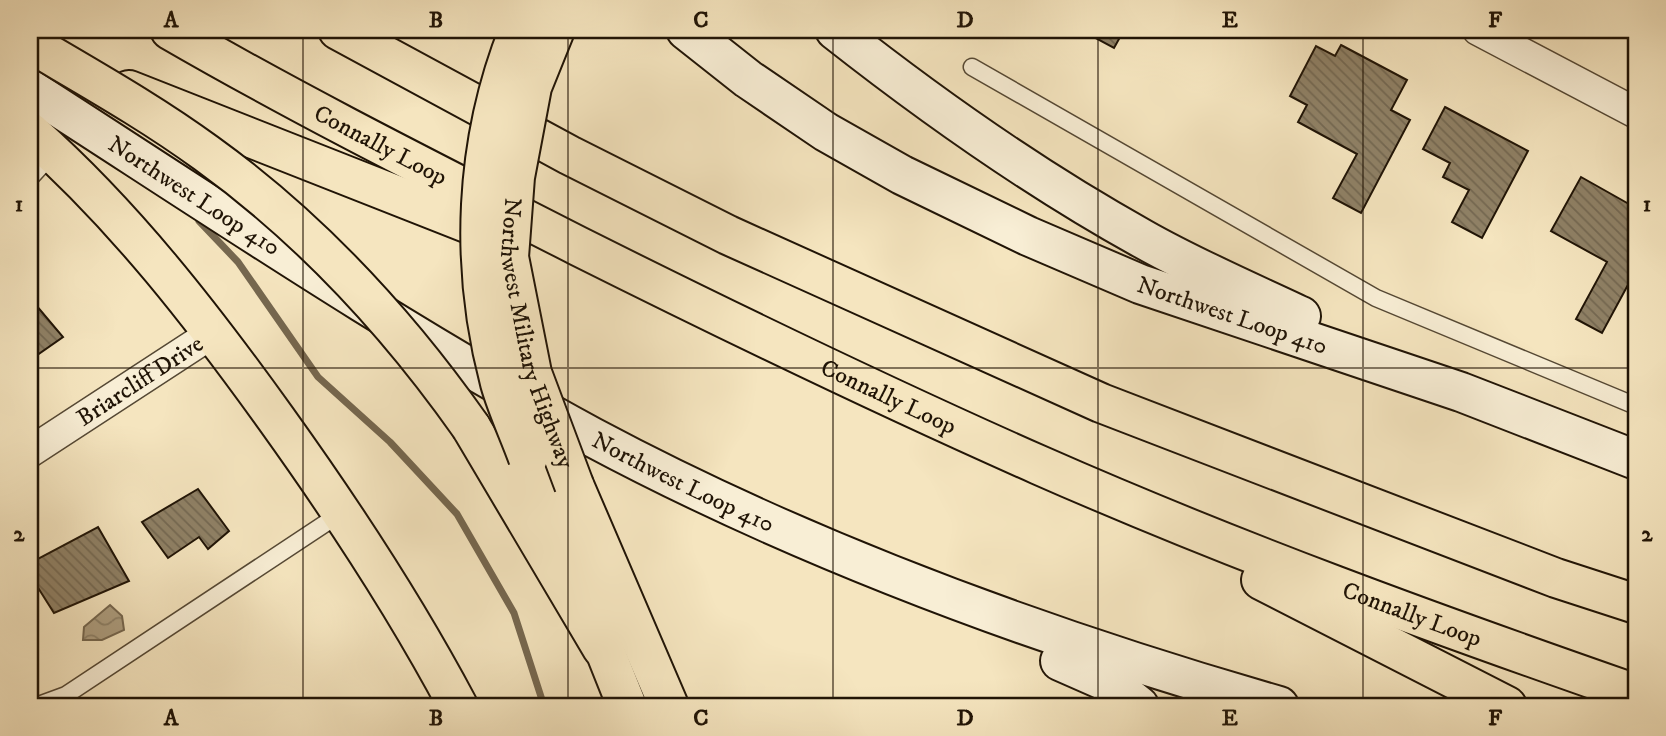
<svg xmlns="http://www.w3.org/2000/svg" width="1666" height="736" font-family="'IM FELL DW Pica',serif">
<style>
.water{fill:url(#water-waves);stroke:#75674f;stroke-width:2}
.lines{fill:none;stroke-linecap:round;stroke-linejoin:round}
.stream{stroke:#75674f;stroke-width:7}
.building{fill:url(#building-back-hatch);stroke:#201406;stroke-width:2}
.service-casing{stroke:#554834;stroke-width:19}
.minor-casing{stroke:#554834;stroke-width:33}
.secondary-casing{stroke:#201406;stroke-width:42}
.primary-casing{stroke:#201406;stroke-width:42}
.motorway-casing{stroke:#201406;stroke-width:42}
.service{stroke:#f8eed5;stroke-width:16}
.minor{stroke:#f8eed5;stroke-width:30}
.secondary{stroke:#f8eed5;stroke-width:38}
.primary{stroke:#f5e5bf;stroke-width:38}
.motorway{stroke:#f5e5bf;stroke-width:38}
.primary-bridge-casing{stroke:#201406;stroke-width:42;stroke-linecap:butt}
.motorway-bridge-casing{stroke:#201406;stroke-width:42;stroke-linecap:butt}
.primary-bridge{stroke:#f5e5bf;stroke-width:38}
.motorway-bridge{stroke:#f5e5bf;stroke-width:38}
.grid{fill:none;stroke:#201406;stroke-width:2;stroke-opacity:0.55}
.labels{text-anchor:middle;stroke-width:5;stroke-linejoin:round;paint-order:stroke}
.street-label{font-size:24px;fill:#201406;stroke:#f8eed5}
.neatline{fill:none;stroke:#201406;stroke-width:2.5}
.grid-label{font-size:23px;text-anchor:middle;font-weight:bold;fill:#201406}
</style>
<defs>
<pattern id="water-waves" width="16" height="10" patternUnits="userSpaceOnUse" patternTransform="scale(1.75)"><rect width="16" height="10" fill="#ad9e80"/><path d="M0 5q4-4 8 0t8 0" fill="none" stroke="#8c8067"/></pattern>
<pattern id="building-back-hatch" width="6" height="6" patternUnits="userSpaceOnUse" patternTransform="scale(1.75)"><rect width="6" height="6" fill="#8f8166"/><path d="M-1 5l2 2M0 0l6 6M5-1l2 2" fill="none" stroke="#746852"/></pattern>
</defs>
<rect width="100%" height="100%" fill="#f5e5bf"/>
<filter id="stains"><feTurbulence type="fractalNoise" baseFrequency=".00286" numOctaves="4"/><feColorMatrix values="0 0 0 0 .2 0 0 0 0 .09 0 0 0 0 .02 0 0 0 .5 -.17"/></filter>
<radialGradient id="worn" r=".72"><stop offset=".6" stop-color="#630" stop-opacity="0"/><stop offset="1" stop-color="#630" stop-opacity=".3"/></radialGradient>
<!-- water -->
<polygon class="water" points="110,605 122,616 124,630 102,640 83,640 84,627"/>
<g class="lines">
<!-- stream -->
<polyline class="stream" points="199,221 238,262 318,377 390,442 457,514 514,613 544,706"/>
</g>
<!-- building -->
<g class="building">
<polygon points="1088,30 1124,30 1114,48 1086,33"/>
<polygon points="1341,45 1407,80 1391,110 1410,120 1361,213 1333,198 1357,154 1298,122 1307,105 1290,96 1316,46 1335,56"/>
<polygon points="1445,107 1528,151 1482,238 1452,222 1469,190 1443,177 1450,163 1423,149"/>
<polygon points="1581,177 1636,208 1636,270 1602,333 1576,319 1607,262 1551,231"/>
<polygon points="30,298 63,337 30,360"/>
<polygon points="198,489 229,531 208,549 199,537 168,558 142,522"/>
<polygon points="98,527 129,581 54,613 30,575 30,563"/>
</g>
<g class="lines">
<!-- service casing -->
<g class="service-casing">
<g id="service">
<polyline points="972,67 1376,298 1636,406"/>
<polyline points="30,178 53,153"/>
<polyline points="36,706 66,695 341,513"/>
</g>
</g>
<!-- minor casing -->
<g class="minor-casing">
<g id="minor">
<polyline points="1478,30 1636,113"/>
<path id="s1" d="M30,452L214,332"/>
</g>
</g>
<!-- secondary casing -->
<g class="secondary-casing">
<g id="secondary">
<path id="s2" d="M686,30L748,79L826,132L902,175L1028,236L1140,284L1461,392L1636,460"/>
<path d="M835,30C934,108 1033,178 1143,239C1194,268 1248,291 1301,316"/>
<path id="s3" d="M30,89C215,208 398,332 592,437C809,553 1043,638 1279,706"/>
<polyline points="1060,661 1110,683 1139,706"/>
</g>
</g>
<!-- primary casing -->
<g class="primary-casing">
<g id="primary">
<path d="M30,132C125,216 203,317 277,420C343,512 405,606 458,706"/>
<polyline points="528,458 627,706"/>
<polyline points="574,485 669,706"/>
</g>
</g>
<!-- motorway casing -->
<g class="motorway-casing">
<g id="motorway">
<path id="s4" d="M170,30C303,107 441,176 578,246C730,322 883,396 1039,465C1234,551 1435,624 1636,694"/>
<polyline points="338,30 569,155 728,235 1101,403 1556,578 1636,604"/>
<polyline points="129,90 510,240"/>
<polyline points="471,427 602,648"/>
<polyline points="1261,580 1507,706"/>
</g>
</g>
<!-- service -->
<use href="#service" class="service"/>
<!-- minor -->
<use href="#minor" class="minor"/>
<!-- secondary -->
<use href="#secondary" class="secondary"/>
<!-- primary -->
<use href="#primary" class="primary"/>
<!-- motorway -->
<use href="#motorway" class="motorway"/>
<!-- primary-bridge casing -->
<g class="primary-bridge-casing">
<g id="primary-bridge">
<path d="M519,30C474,142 469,266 500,383C507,408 519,433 528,458"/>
<path id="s5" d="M555,30L532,87L515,177L509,257L532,373L574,485"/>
</g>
</g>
<!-- motorway-bridge casing -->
<g class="motorway-bridge-casing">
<path id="motorway-bridge" d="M30,43C89,78 150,112 206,153C310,228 397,322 471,427"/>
</g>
<!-- primary-bridge -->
<use href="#primary-bridge" class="primary-bridge"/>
<!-- motorway-bridge -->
<use href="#motorway-bridge" class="motorway-bridge"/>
</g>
<!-- grid -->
<path class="grid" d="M303,30V706M568,30V706M833,30V706M1098,30V706M1363,30V706M30,368H1636"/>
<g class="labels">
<!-- street labels -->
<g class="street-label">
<text dy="8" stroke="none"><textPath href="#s4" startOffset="240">Connally Loop</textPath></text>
<text dy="8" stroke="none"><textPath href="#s3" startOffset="196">Northwest Loop 410</textPath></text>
<text dy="8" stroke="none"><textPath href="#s2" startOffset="620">Northwest Loop 410</textPath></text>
<text dy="8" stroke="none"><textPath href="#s5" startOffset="313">Northwest Military Highway</textPath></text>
<text dy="8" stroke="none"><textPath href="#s1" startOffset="131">Briarcliff Drive</textPath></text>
<text dy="8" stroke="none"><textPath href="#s4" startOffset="807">Connally Loop</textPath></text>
<text dy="8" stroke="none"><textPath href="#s3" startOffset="763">Northwest Loop 410</textPath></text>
<text dy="8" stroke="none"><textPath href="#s4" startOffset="1374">Connally Loop</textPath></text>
</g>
</g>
<!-- margin -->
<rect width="1666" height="736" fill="none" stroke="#f5e5bf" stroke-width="77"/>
<rect x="38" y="38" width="1590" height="660" class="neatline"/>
<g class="grid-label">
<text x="171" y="27">A</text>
<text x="436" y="27">B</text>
<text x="701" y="27">C</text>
<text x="965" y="27">D</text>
<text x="1230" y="27">E</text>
<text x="1495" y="27">F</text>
<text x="19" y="211">1</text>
<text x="1647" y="211">1</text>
<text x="19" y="541">2</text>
<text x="1647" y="541">2</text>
<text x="171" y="725">A</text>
<text x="436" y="725">B</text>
<text x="701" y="725">C</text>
<text x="965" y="725">D</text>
<text x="1230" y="725">E</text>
<text x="1495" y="725">F</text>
</g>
<rect width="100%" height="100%" filter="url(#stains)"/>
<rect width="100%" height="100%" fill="url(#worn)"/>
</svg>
